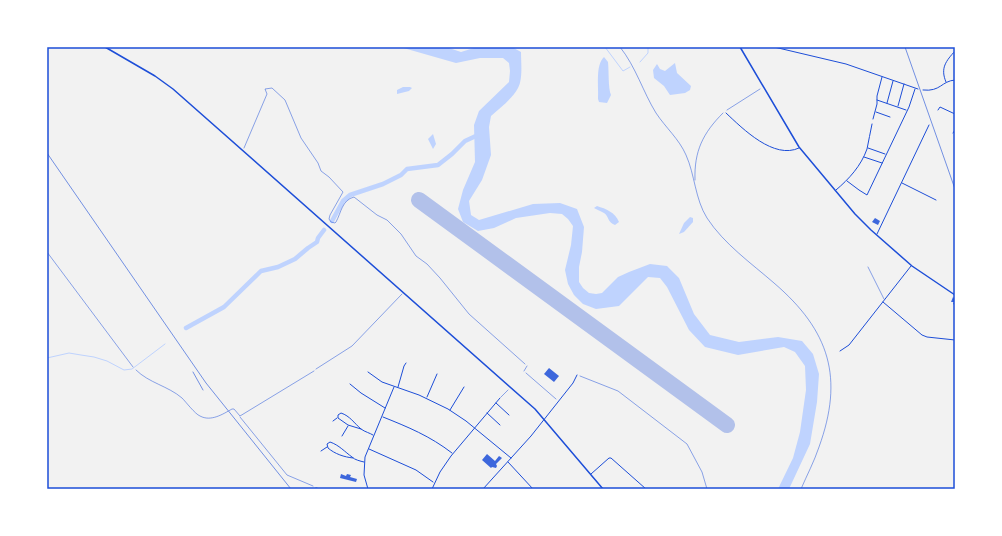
<svg xmlns="http://www.w3.org/2000/svg" width="1002" height="536" font-family="Roboto,sans-serif">
<style>
.water{fill:#bfd3fe}
.lines{fill:none;stroke-linecap:round;stroke-linejoin:round}
.stream{stroke:#bfd3fe;stroke-width:1}
.river{stroke:#bfd3fe;stroke-width:4.5}
.runway{stroke:#b2c1ea;stroke-width:16}
.building{fill:#3d67dc}
.path{stroke:#1d4ed8;stroke-width:0.5}
.service{stroke:#1d4ed8;stroke-width:0.5}
.minor{stroke:#1d4ed8;stroke-width:1}
.tertiary{stroke:#1d4ed8;stroke-width:1.5}
.rail{stroke:#7290e2;stroke-width:1}
.neatline{fill:none;stroke:#1d4ed8;stroke-width:1.5}
</style>
<rect width="100%" height="100%" fill="#f2f2f2"/>
<!-- water -->
<g class="water">
<path d="M400,47H446L461,52L477,47H512L521,52C521,62 523,79 518,88C512,99 500,108 491,116L489,127L491,155L482,180L469,201L471,215L479,220L533,204L560,203L577,209L584,227L582,252L579,267V282L583,288L589,293L596,294L602,293L618,277L629,272L650,264L667,266L679,278L694,314L710,335L739,342L778,337L802,341L813,354L819,374L817,402L810,444L789,489H778L793,458L800,432L806,390L805,366L795,352L784,347L738,355L705,347L689,330L667,287L660,278L648,277L619,306L596,309L583,304L574,295L568,284L565,270L571,245L573,226L568,219L562,214L550,213L516,218L494,228L478,231L463,222L458,209L463,190L475,162L474,125L479,111L509,82L510,71L509,63L503,58H480L456,63Z"/>
<path d="M604,57L608,62C609,71 608,88 611,95L607,103L599,102L598,99C599,88 595,65 604,57Z"/>
<polygon points="675,63 677,73 691,86 690,90 685,93 670,95 664,86 654,78 653,70 657,64 660,69 665,71"/>
<polygon points="403,87 410,87 412,88 409,91 397,94 397,90"/>
<polygon points="433,134 436,144 433,149 428,139"/>
<path d="M597,206C606,209 615,212 619,222L615,225C607,222 609,216 604,213C601,211 597,210 594,208Z"/>
<polygon points="690,217 693,218 693,222 684,232 679,234 684,223"/>
</g>
<g class="lines">
<!-- stream -->
<g class="stream">
<polyline points="605,47 623,71 630,67"/>
<polyline points="640,62 648,53 648,47"/>
<polyline points="47,358 69,353 81,355 94,357 107,361 124,370 132,369 165,344"/>
</g>
<!-- river -->
<g class="river">
<polyline points="332,221 343,201 350,195 383,184 401,175 407,169 438,165 452,154 465,141 478,135"/>
<polyline points="186,328 224,307 261,271 278,267 295,259 308,248 317,242 318,238 324,230"/>
</g>
<!-- runway -->
<polyline class="runway" points="419,200 727,425"/>
</g>
<!-- building -->
<g class="building">
<polygon points="875,218 880,221 878,225 872,222"/>
<polygon points="953,297 955,299 955,305 953,304 954,302 951,302"/>
<polygon points="549,368 559,376 554,382 544,374"/>
<polygon points="487,454 495,461 499,456 502,458 496,464 497,466 496,468 492,467 491,468 482,460"/>
<polygon points="341,474 346,476 347,474 351,475 350,477 357,479 356,482 340,478"/>
</g>
<g class="lines">
<!-- path -->
<g class="path">
<path d="M620,47C636,67 643,92 656,113C666,128 679,139 686,155C695,175 695,199 707,218C724,244 751,263 774,283C830,331 844,378 819,447C814,462 807,475 801,489"/>
<polyline points="727,110 760,89"/>
<path d="M244,148L267,94L265,89L272,88L285,100L301,138L318,163L321,171L329,177L343,192L330,215L329,219L331,222L335,223L336,222C341,213 342,200 354,197L377,215L387,220L401,234L416,256L427,264L440,278L469,314L525,364"/>
<path d="M695,180C694,151 703,133 723,113"/>
<polyline points="47,252 133,367"/>
<path d="M136,370C149,383 168,386 182,398C186,402 195,414 200,416C211,422 223,414 232,409H234L240,416L314,371"/>
<polyline points="526,373 556,399"/>
<polyline points="580,376 618,391 687,444 702,472 707,489"/>
<polyline points="501,397 508,390"/>
<polyline points="240,417 287,475 313,486"/>
</g>
<!-- service -->
<g class="service">
<polyline points="868,267 884,299"/>
<polyline points="316,369 352,346 402,294"/>
<polyline points="524,371 527,366"/>
</g>
<!-- minor -->
<g class="minor">
<polyline points="774,47 846,64 918,89"/>
<path d="M946,82C940,68 946,61 955,51"/>
<path d="M923,90C941,92 941,81 955,80"/>
<polyline points="877,100 906,110"/>
<polyline points="887,103 893,81"/>
<polyline points="898,106 904,84"/>
<polyline points="938,110 940,107 955,114"/>
<polyline points="876,112 890,117"/>
<path d="M726,113C743,129 774,160 799,148"/>
<polyline points="873,119 877,104 877,96 882,77"/>
<polyline points="953,133 955,130"/>
<polyline points="868,148 885,154"/>
<polyline points="864,157 882,163"/>
<polyline points="847,181 859,190 867,195 909,107 915,89"/>
<polyline points="902,183 936,200"/>
<path d="M836,190C849,179 861,166 867,149C869,141 870,132 872,124"/>
<polyline points="877,234 929,125"/>
<polyline points="883,302 922,335 927,337 955,340"/>
<polyline points="840,351 849,345 911,266"/>
<polyline points="368,372 382,382 419,395 448,409 466,421 511,458"/>
<polyline points="350,384 361,393 385,408"/>
<polyline points="398,387 404,366 406,363"/>
<polyline points="427,397 437,374"/>
<polyline points="496,403 509,415"/>
<polyline points="450,410 464,387"/>
<polyline points="487,413 500,425"/>
<path d="M383,417C408,427 430,436 452,453"/>
<polyline points="333,421 337,418"/>
<path d="M361,429L348,425L338,418V415L341,413C350,416 354,423 361,429C365,432 370,433 373,435"/>
<polyline points="342,436 348,426"/>
<polyline points="369,449 416,470 433,482"/>
<polyline points="321,451 327,447"/>
<path d="M353,458C344,457 335,454 328,448L327,444L330,442C339,445 345,452 352,457C355,460 360,461 364,462"/>
<polyline points="508,462 533,489"/>
<polyline points="591,474 609,458 611,458 646,489"/>
<polyline points="316,488 320,489"/>
<polyline points="368,489 364,475 365,457 394,387"/>
<polyline points="432,489 440,472 451,456 500,398"/>
<polyline points="483,489 531,436 573,383 577,375"/>
</g>
<!-- tertiary -->
<g class="tertiary">
<polyline points="105,47 155,76 173,89 535,409 603,489"/>
<polyline points="740,47 799,147 855,214 871,230 912,266 955,295"/>
</g>
<!-- rail -->
<g class="rail">
<polyline points="905,47 955,189"/>
<polyline points="47,153 206,383 291,489"/>
<polyline points="193,372 203,390"/>
</g>
</g>
<!-- border -->
<rect width="1002" height="536" fill="none" stroke="#ffffff" stroke-width="96"/>
<rect x="48" y="48" width="906" height="440" class="neatline"/>
</svg>
